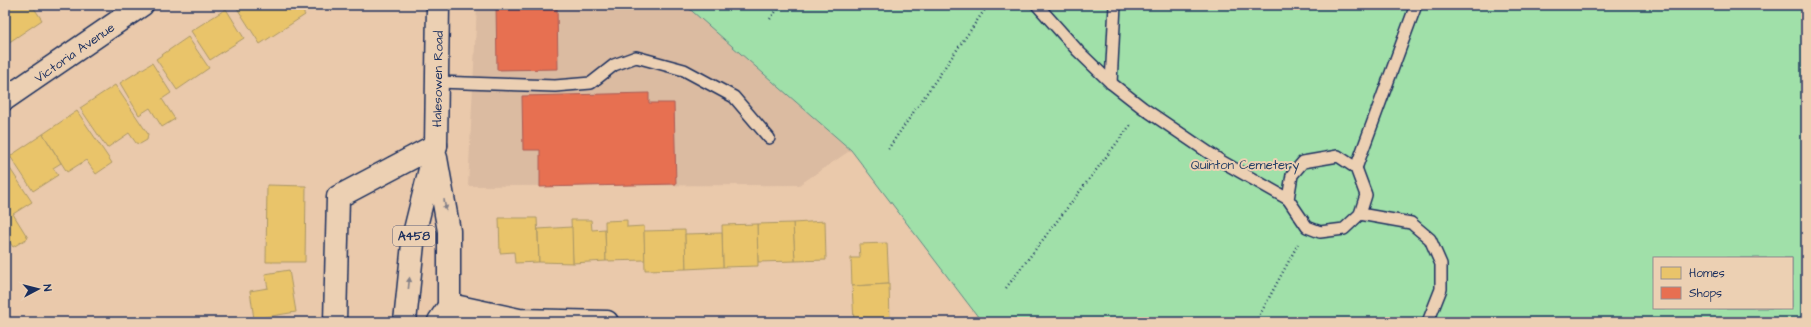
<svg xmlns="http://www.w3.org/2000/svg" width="1811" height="327" font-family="'Architects Daughter',sans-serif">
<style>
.built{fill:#dbbba1}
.green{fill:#a0e0a9;stroke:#5e8884;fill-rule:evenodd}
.homes{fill:#e9c46a;stroke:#ab9766}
.shops{fill:#e76f51;stroke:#aa5c55}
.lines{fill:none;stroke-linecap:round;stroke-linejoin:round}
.service-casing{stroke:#1b2f5e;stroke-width:14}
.minor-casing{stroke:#1b2f5e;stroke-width:25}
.tertiary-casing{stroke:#1b2f5e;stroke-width:25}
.trunk-casing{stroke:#1b2f5e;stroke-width:25}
.path{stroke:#1b2f5e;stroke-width:2.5;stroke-dasharray:1 3;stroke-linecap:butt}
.service{stroke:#ecd0b3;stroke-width:11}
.minor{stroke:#ecd0b3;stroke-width:22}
.tertiary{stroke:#ecd0b3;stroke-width:22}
.trunk{stroke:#ecd0b3;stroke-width:22}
.oneway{fill:#848088}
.labels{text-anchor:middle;stroke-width:4;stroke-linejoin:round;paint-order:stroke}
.shield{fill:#ecd0b3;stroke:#5a5f78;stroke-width:1}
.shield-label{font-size:12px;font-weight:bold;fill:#1b2f5e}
.street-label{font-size:13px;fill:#1b2f5e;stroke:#ecd0b3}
.park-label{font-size:13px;fill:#284166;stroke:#ecd0b3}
</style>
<rect width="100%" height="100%" fill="#eac9ab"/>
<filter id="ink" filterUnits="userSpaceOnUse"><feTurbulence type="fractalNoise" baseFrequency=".025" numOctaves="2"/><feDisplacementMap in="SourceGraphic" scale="8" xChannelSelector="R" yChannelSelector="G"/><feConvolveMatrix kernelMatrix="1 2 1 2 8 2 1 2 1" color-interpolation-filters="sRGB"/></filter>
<g filter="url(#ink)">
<!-- built -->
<polygon class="built" points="477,5 685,5 851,150 799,185 468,186"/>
<!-- green -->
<path class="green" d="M685,5H1806V322H982L851,150ZM1654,258H1792V308H1654Z"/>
<!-- homes -->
<g class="homes">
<polygon points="5,5 32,5 42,20 5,45"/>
<polygon points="235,5 299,5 305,15 260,44"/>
<polygon points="226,9 244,38 210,60 191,31"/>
<polygon points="188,37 209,68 177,90 156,59"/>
<polygon points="152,63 171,93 162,99 175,119 162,127 150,108 139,115 120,83"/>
<polygon points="115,85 148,134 147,140 140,144 136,143 129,133 107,148 80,108"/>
<polygon points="77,111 112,163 96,174 86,160 67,172 43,134"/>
<polygon points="43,134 61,163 53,168 58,175 33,191 10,156"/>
<polygon points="5,161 32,202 13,214 28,238 13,247 5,235"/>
<polygon points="267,185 306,186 305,262 266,262"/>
<polygon points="499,218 537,218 539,262 515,263 514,252 500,253"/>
<polygon points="571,220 591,220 592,230 605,229 606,261 573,263"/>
<polygon points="627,220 627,227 644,226 645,260 606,261 605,221"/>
<polygon points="825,221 826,260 795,261 793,223"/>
<polygon points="793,223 795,261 758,262 757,224"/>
<polygon points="757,224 758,266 723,267 722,225"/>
<polygon points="572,227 573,263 539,262 538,229"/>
<polygon points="685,230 686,269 645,270 644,231"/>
<polygon points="722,233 723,267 686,269 685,234"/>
<polygon points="887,243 889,284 852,286 851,258 860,258 859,244"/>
<polygon points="289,270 296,312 254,319 250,291 268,288 265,274"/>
<polygon points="889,284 890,322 854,322 852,286"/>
<polygon points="286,318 287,322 265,322"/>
</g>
<!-- shops -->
<g class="shops">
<polygon points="496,5 557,5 558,69 497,70"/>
<polygon points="649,93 649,103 674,103 676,184 540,187 540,150 523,150 522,96"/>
</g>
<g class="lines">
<!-- service casing -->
<g class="service-casing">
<g id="service">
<polyline points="1037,5 1078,51 1111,83 1143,108 1221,161 1288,199"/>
<polyline points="438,82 555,86 591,83 614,65 636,57 684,70 734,97 769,138"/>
<polyline points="1111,83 1115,5"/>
<polygon points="1338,156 1356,168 1366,195 1360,214 1344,229 1320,232 1307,227 1288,199 1292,175 1303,162"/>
<polyline points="1356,168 1416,5"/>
<polyline points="1360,214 1411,223 1430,239 1441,264 1441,289 1428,322"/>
</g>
</g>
<!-- minor casing -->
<g class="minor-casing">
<g id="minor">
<polyline points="5,99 142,5"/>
<polyline points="335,322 338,197 436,145"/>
</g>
</g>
<!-- tertiary casing -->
<g class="tertiary-casing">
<polyline id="tertiary" points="439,321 450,305 519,320 607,322"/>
</g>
<!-- trunk casing -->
<g class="trunk-casing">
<g id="trunk">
<polyline points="436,158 449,231 449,322"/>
<polyline points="405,322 414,234 436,145 438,5"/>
</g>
</g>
<!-- path -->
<g class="path">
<polyline points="770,19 781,5"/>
<polyline points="888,149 988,5"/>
<polyline points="1006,288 1132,123"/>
<polyline points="1256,322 1298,244"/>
</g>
<!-- service -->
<use href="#service" class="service"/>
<!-- minor -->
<use href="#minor" class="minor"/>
<!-- tertiary -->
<use href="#tertiary" class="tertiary"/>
<!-- trunk -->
<use href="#trunk" class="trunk"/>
</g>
<!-- one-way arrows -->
<defs><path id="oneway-solid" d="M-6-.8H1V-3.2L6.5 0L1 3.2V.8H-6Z"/></defs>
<g class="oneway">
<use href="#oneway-solid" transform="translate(445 205) rotate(80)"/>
<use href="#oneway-solid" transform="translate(409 283) rotate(-84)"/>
</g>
</g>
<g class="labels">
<!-- shield labels -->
<rect class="shield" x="393" y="226" width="42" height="20" rx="3"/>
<g class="shield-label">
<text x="414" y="240">A458</text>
</g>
<!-- street labels -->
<g class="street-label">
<text transform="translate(74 52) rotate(-35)" y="5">Victoria Avenue</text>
<text transform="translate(437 79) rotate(-89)" y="5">Halesowen Road</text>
</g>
<!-- park labels -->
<g class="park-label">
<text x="1245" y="169">Quinton Cemetery</text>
</g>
</g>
<!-- margin -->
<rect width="1811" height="327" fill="none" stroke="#ecd0b3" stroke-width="20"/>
<rect x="10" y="10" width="1791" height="307" fill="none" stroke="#1b2f5e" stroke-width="1.5" filter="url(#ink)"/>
<!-- legend -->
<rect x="1653" y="257" width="140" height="52" fill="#ecd0b3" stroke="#989091"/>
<rect x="1661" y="267" width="20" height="12" fill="#e9c46a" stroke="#989091"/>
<text x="1689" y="277" font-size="12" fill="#1b2f5e">Homes</text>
<rect x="1661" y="287" width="20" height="12" fill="#e76f51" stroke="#989091"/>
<text x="1689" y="297" font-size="12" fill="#1b2f5e">Shops</text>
<!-- north arrow -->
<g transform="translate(38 289) rotate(83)" stroke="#ecd0b3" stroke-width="3" paint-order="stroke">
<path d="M0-3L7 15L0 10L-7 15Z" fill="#1b2f5e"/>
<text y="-6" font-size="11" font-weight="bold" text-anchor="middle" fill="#1b2f5e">N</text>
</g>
</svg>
